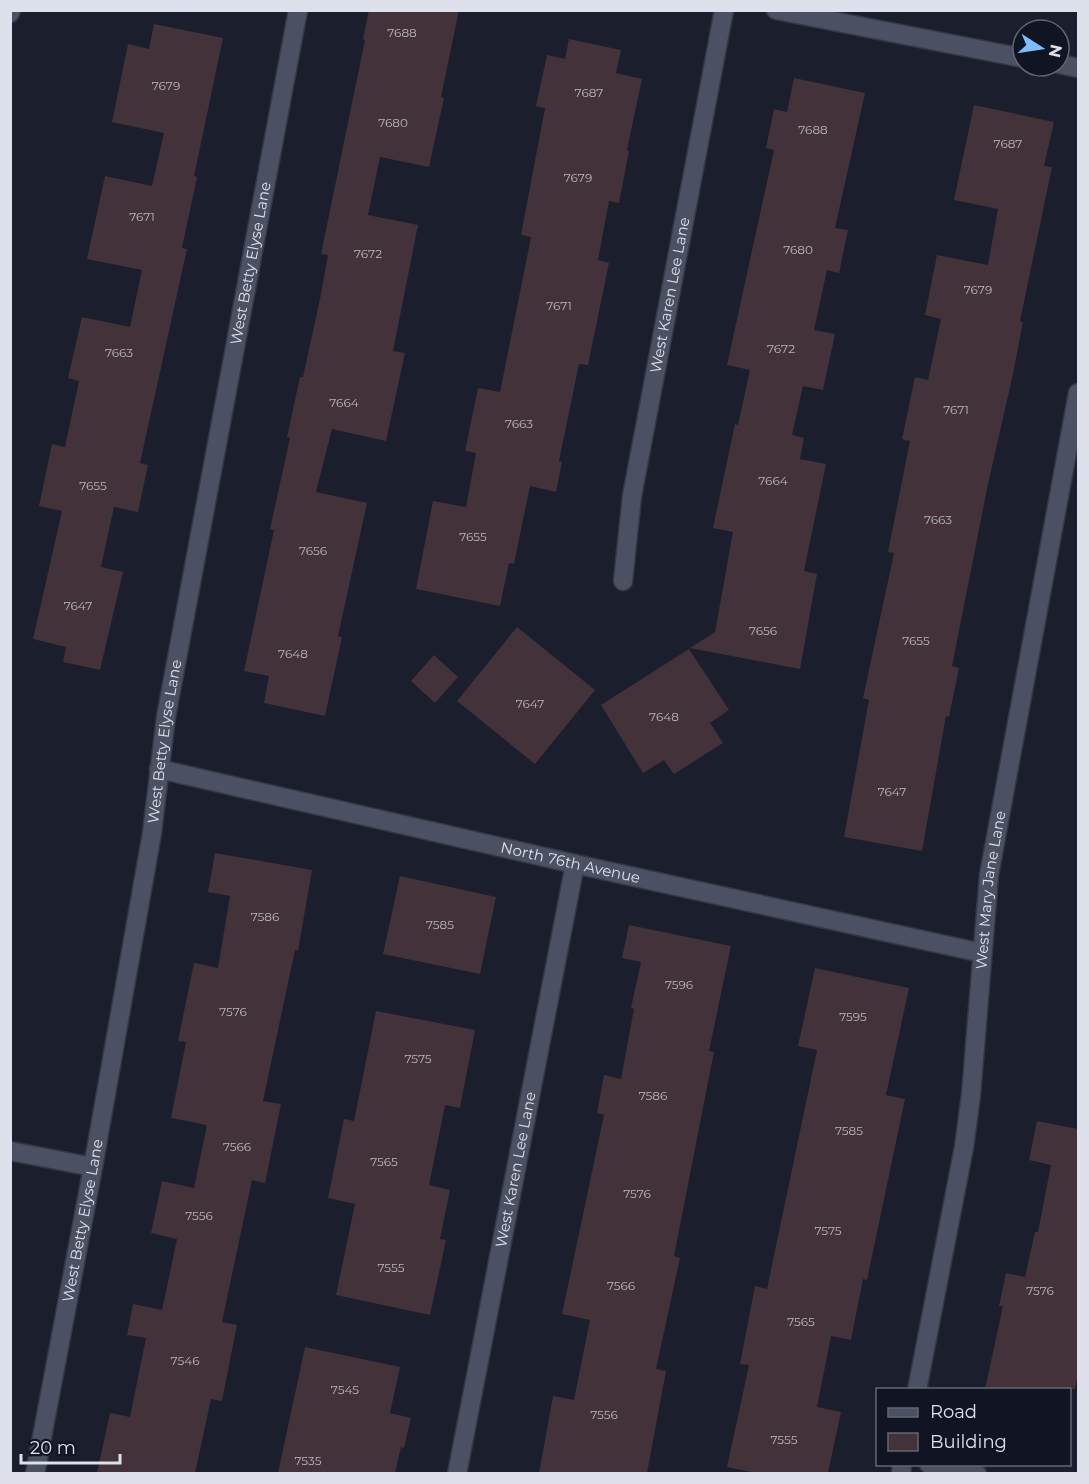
<svg xmlns="http://www.w3.org/2000/svg" width="1089" height="1484" font-family="Montserrat,sans-serif">
<style>
.building{fill:#44323b}
.lines{fill:none;stroke-linecap:round;stroke-linejoin:round}
.minor-casing{stroke:#363744;stroke-width:21}
.minor{stroke:#4b5062;stroke-width:18}
.labels{text-anchor:middle;stroke-width:5;stroke-linejoin:round;paint-order:stroke}
.number-label{font-size:12px;fill:#b8b5c0}
.street-label{font-size:15px;fill:#dee1ec;stroke:#111423}
</style>
<rect width="100%" height="100%" fill="#1a1e2d"/>
<!-- building -->
<g class="building">
<polygon points="369,10 459,10 441,97 444,98 429,167 380,157 368,215 418,225 393,351 405,353 386,441 332,429 316,492 367,503 338,636 342,637 325,716 264,703 269,676 244,671 274,530 270,529 290,438 287,437 300,377 303,377 320,299 328,255 321,254 365,40 363,39"/>
<polygon points="154,24 223,38 194,176 197,177 182,248 187,249 140,463 148,465 138,512 114,507 101,567 123,572 100,670 63,662 66,647 33,639 62,511 39,506 52,444 65,447 79,381 68,378 82,317 130,327 142,270 87,259 105,176 152,186 164,133 112,122 128,44 149,49"/>
<polygon points="569,39 621,50 616,73 642,79 627,150 629,151 619,203 609,201 598,260 609,263 588,365 579,364 559,461 562,462 556,492 530,486 514,564 509,563 500,606 416,589 433,501 466,507 476,453 465,451 478,388 500,392 531,237 521,235 545,108 536,106 547,55 565,59"/>
<polygon points="794,78 865,93 835,228 848,230 839,273 827,270 814,330 835,334 823,390 803,386 792,435 804,438 800,459 826,464 804,571 817,574 800,669 690,648 715,632 733,532 713,528 735,424 738,425 750,370 727,365 774,150 766,148 774,109 787,112"/>
<polygon points="974,105 1054,122 1044,166 1052,167 1020,321 1023,322 1013,374 988,484 952,666 959,668 949,717 946,716 922,851 844,837 869,700 863,698 894,553 888,552 910,441 902,439 915,377 928,380 941,319 925,315 937,255 988,265 998,209 954,200"/>
<polygon points="517,627 595,690 535,764 457,701"/>
<polygon points="689,649 729,710 710,723 723,743 674,774 664,760 643,773 601,705"/>
<polygon points="434,655 458,677 435,703 411,681"/>
<polygon points="215,853 312,870 298,951 295,950 263,1101 281,1104 265,1183 252,1180 222,1322 237,1325 222,1401 211,1399 195,1473 97,1473 110,1413 130,1417 146,1338 127,1335 133,1304 162,1310 177,1239 151,1233 162,1181 194,1188 207,1125 171,1118 186,1042 178,1041 194,963 218,968 230,896 208,892"/>
<polygon points="400,876 496,897 480,974 383,954"/>
<polygon points="629,925 731,946 709,1051 714,1052 674,1256 680,1258 656,1369 666,1371 647,1473 539,1473 553,1396 574,1400 590,1320 562,1314 604,1115 597,1113 604,1075 621,1079 634,1009 631,1008 641,962 622,958"/>
<polygon points="815,968 909,988 886,1095 905,1099 867,1280 863,1279 851,1340 831,1336 817,1407 841,1412 828,1473 756,1473 727,1467 749,1365 740,1364 755,1286 767,1289 817,1050 798,1046"/>
<polygon points="376,1011 475,1030 460,1108 445,1105 429,1185 450,1190 440,1239 446,1240 430,1315 336,1295 355,1204 328,1198 344,1119 354,1121"/>
<polygon points="1037,1121 1078,1129 1078,1373 1075,1389 985,1389 1003,1306 999,1306 1006,1273 1025,1277 1035,1232 1038,1232 1051,1165 1029,1160"/>
<polygon points="305,1347 400,1367 390,1413 411,1418 404,1448 401,1447 395,1473 278,1473"/>
</g>
<g class="lines">
<!-- minor casing -->
<g class="minor-casing">
<g id="minor">
<polyline points="776,10 1023,58"/>
<polyline points="10,13 11,10"/>
<polyline points="1059,64 1078,68"/>
<path id="s1" d="M623,581L632,496L724,10"/>
<path id="s2" d="M159,769L575,864L982,953"/>
<polyline points="10,1151 93,1167"/>
<path id="s3" d="M917,1390L964,1147L971,1095L989,875L1078,393"/>
<polyline points="929,1464 977,1474"/>
<path id="s4" d="M35,1474L93,1167L152,833L166,717L298,10"/>
<path id="s5" d="M457,1474L575,864"/>
<polyline points="901,1474 902,1464"/>
</g>
</g>
<!-- minor -->
<use href="#minor" class="minor"/>
</g>
<g class="labels">
<!-- number labels -->
<g class="number-label">
<text x="402" y="37">7688</text>
<text x="166" y="90">7679</text>
<text x="589" y="97">7687</text>
<text x="393" y="127">7680</text>
<text x="813" y="134">7688</text>
<text x="1008" y="148">7687</text>
<text x="578" y="182">7679</text>
<text x="142" y="221">7671</text>
<text x="798" y="254">7680</text>
<text x="368" y="258">7672</text>
<text x="978" y="294">7679</text>
<text x="559" y="310">7671</text>
<text x="781" y="353">7672</text>
<text x="119" y="357">7663</text>
<text x="344" y="407">7664</text>
<text x="956" y="414">7671</text>
<text x="519" y="428">7663</text>
<text x="773" y="485">7664</text>
<text x="93" y="490">7655</text>
<text x="938" y="524">7663</text>
<text x="473" y="541">7655</text>
<text x="313" y="555">7656</text>
<text x="78" y="610">7647</text>
<text x="763" y="635">7656</text>
<text x="916" y="645">7655</text>
<text x="293" y="658">7648</text>
<text x="530" y="708">7647</text>
<text x="664" y="721">7648</text>
<text x="892" y="796">7647</text>
<text x="265" y="921">7586</text>
<text x="440" y="929">7585</text>
<text x="679" y="989">7596</text>
<text x="233" y="1016">7576</text>
<text x="853" y="1021">7595</text>
<text x="418" y="1063">7575</text>
<text x="653" y="1100">7586</text>
<text x="849" y="1135">7585</text>
<text x="237" y="1151">7566</text>
<text x="384" y="1166">7565</text>
<text x="637" y="1198">7576</text>
<text x="199" y="1220">7556</text>
<text x="828" y="1235">7575</text>
<text x="391" y="1272">7555</text>
<text x="621" y="1290">7566</text>
<text x="1040" y="1295">7576</text>
<text x="801" y="1326">7565</text>
<text x="185" y="1365">7546</text>
<text x="345" y="1394">7545</text>
<text x="604" y="1419">7556</text>
<text x="784" y="1444">7555</text>
<text x="308" y="1465">7535</text>
</g>
<!-- street labels -->
<g class="street-label">
<text dy="5" stroke="none"><textPath href="#s4" startOffset="1230">West Betty Elyse Lane</textPath></text>
<text dy="5" stroke="none"><textPath href="#s1" startOffset="290">West Karen Lee Lane</textPath></text>
<text dy="5" stroke="none"><textPath href="#s4" startOffset="744">West Betty Elyse Lane</textPath></text>
<text dy="5" stroke="none"><textPath href="#s2" startOffset="422">North 76th Avenue</textPath></text>
<text dy="5" stroke="none"><textPath href="#s3" startOffset="506">West Mary Jane Lane</textPath></text>
<text dy="5" stroke="none"><textPath href="#s5" startOffset="310">West Karen Lee Lane</textPath></text>
<text dy="5" stroke="none"><textPath href="#s4" startOffset="258">West Betty Elyse Lane</textPath></text>
</g>
</g>
<!-- border -->
<rect width="1089" height="1484" fill="none" stroke="#dee1ec" stroke-width="24"/>
<!-- legend -->
<rect x="876" y="1388" width="195" height="78" fill="#111423" stroke="#636673" stroke-width="1.5"/>
<rect x="888" y="1408" width="30" height="9" fill="#4b5062" stroke="#636673" stroke-width="1.5"/>
<text x="930" y="1418" font-size="18" fill="#dee1ec">Road</text>
<rect x="888" y="1433" width="30" height="18" fill="#44323b" stroke="#636673" stroke-width="1.5"/>
<text x="930" y="1448" font-size="18" fill="#dee1ec">Building</text>
<!-- north arrow -->
<g transform="translate(1041 48) rotate(102)"><circle r="28" fill="#111423" stroke="#636673" stroke-width="1.5"/>
<path d="M0-4.5L10 22L0 15L-10 22Z" fill="#7fbdfa"/>
<text y="-9" font-size="16" font-weight="bold" text-anchor="middle" fill="#dee1ec">N</text>
</g>
<!-- scale -->
<path d="M21 1454v9h99v-9" fill="none" stroke="#dee1ec" stroke-width="3"/>
<text x="30" y="1454" font-size="18" fill="#dee1ec" stroke="#111423" stroke-width="4.5" paint-order="stroke">20 m</text>
</svg>
